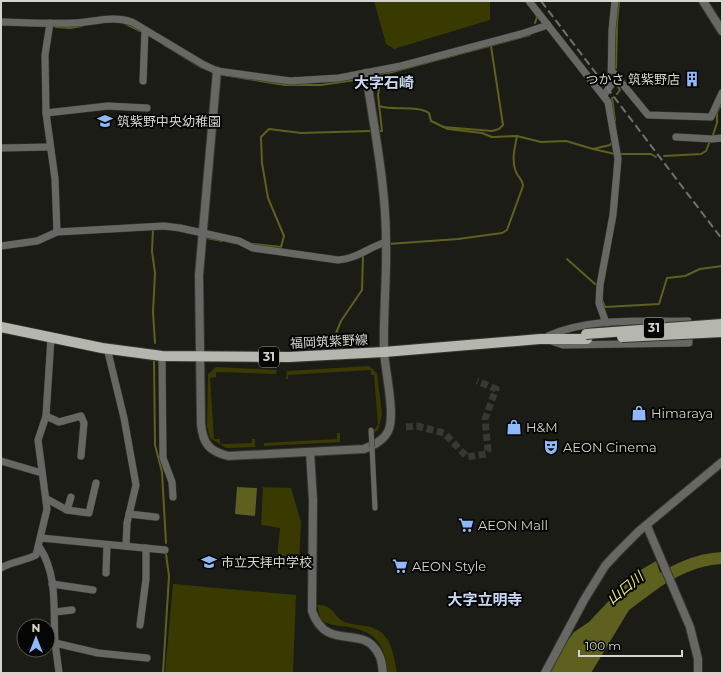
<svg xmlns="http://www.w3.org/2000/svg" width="723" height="674" font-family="Montserrat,'Noto Sans JP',sans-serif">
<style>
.green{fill:#393a00}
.water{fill:#5e601f}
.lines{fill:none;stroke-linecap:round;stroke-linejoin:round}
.stream{stroke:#5e601f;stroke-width:2}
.river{stroke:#5e601f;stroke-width:12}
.minor-tunnel{stroke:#373831;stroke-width:7;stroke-dasharray:7 3.5;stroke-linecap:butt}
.pedestrian-casing{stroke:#35362f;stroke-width:6}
.minor-casing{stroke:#35362f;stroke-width:8}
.tertiary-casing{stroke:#35362f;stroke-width:10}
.primary-casing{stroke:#35362f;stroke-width:12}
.pedestrian{stroke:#676864;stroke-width:5}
.minor{stroke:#676864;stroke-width:7}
.tertiary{stroke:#676864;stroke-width:8}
.primary{stroke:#b5b6ae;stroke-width:10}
.rail{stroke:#70716a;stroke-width:2;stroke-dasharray:8 4;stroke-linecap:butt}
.pedestrian-bridge-casing{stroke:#35362f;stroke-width:6;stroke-linecap:butt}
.primary-bridge-casing{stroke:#35362f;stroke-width:12;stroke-linecap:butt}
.pedestrian-bridge{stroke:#676864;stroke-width:5}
.primary-bridge{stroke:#b5b6ae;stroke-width:10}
.labels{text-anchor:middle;stroke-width:4;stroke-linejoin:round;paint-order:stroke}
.shield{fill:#060604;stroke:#969691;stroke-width:1}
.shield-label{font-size:12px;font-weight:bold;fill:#d3d4ce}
.poi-label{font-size:13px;fill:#d3d4ce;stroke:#060604;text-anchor:start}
.street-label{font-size:13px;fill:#d3d4ce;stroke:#060604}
.water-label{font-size:14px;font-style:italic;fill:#e6ea78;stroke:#060604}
.quarter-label{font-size:15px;font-weight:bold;fill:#c9d9f3;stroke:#060604}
</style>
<rect width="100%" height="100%" fill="#1b1c15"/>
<!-- green -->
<g class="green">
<polygon points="374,1 490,1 490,20 394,49 386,44"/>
<polygon points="369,366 377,373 382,414 378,430 374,433 373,431 378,425 374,375 371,375 371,370 288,375 288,379 286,379 287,371"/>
<polygon points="216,367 277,370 276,374 216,372 216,377 210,378 214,439 220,439 220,444 252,443 252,439 255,439 255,447 226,448 210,438 207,426 208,374"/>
<polygon points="337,433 340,433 340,442 264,446 264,443 337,439"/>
<polygon points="263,487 291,488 301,522 299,562 277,558 280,528 261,525"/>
<polygon points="173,584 296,595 293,673 165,673"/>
<path d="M317,605C334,604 333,617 345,622C354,626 367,624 376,629C392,637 394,657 397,673H428H388C384,645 378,632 348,627C338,626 329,625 321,620Z"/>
</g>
<!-- water -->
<g class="water">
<polygon points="237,487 257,488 255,516 235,514"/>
<polygon points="656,561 664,584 629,610 591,673 548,673 557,655 574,632 589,622 634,574"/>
</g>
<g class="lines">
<!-- stream -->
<g class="stream">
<polyline points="124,23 140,31"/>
<polyline points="535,23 537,17 536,15"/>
<polyline points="56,27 70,28 82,26"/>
<polyline points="164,45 202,68"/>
<polyline points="616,68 617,24 619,1"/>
<polyline points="223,75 285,85 321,85 362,79"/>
<polyline points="371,77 381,75"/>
<polyline points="617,85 620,90 617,94"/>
<polyline points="612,98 615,121"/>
<path d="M379,106C394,111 417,105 429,113L431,121L448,129L482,133L492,137L517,136L541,142L566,141L593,149L610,145L613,141"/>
<polyline points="443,127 492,131 499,129 503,125 491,46"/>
<polyline points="379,131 382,131 378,95 381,75 530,35"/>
<polyline points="712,138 717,123 717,112 722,103"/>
<polyline points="593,149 615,154"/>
<polyline points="620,154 651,154 656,157"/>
<polyline points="664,156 701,154 706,151 710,141"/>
<polyline points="153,229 152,251 155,273 153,312 155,343"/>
<polyline points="207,238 222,241"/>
<polyline points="253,244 281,247 284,236 268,198 262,163 261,137 269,129 301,133 370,131"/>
<path d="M388,244L458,239L502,233L507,230L523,186C523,180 518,177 516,172C511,161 515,147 517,136"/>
<polyline points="567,259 595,284"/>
<polyline points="602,300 605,307 659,304 667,278 685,276 700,269 722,266"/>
<polyline points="334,338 341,321 362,290 363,256"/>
<polyline points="154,361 155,445 162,472 166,543"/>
<polyline points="163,673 169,576 166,554"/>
</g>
<!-- river -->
<path class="river" d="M649,587C671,572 695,559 722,558"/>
<!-- minor-tunnel -->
<polyline class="minor-tunnel" points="406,427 417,426 444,433 467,457 486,454 488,450 485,419 496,389 477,381"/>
<!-- pedestrian casing -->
<g class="pedestrian-casing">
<polyline id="pedestrian" points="372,447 375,508"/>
</g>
<!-- minor casing -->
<g class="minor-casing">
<g id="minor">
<polyline points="529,1 608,102 618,159 613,215 600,285 599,303 606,323"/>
<path d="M1,22C26,23 50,24 75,23C95,22 112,15 132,22L204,65L217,71L290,81L339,78L401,66L521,34L548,25"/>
<polyline points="50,23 45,55 46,113 55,179 57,232"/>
<polyline points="612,71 648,115 711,117 722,93"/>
<polyline points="143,81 145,30"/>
<polyline points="604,95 611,85 612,30 615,1"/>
<polyline points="46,113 108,106 147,108"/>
<polyline points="676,137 712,139 722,138"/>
<polyline points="1,148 50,147"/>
<path d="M1,246L37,241L57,232L164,226L180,228L239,241L253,248L338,260C357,259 369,247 386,242"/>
<path d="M548,336C590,317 642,322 688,321L689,343L563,345L551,341"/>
<polyline points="107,348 124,418 136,485 127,523 126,546"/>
<polyline points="162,356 163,458 172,482 173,497"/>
<polyline points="46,416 59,422 81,416 84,423 81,456"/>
<polyline points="1,461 42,473"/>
<polyline points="47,499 67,510 71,497"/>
<polyline points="67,510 89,513 96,483"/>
<polyline points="129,514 156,517"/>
<polyline points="41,538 165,550"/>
<path d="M40,548C58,576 53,610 55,642C56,652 58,663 59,673"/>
<path d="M1,568C12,561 25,561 36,555L47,509L38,440L46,416L51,338"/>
<polyline points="106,573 107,545"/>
<polyline points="52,584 93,590"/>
<polyline points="55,612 72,610"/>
<polyline points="140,625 146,579 146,548"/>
<polyline points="55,643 98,653 147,658"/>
</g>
</g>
<!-- tertiary casing -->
<g class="tertiary-casing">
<g id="tertiary">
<polyline points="703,1 722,31"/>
<path d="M217,71L199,275L201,424C203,444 209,451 228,456L364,449C374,445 385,440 389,429C395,412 385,370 384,351C383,314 387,278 386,242C386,185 374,129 366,73"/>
<path d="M310,452L313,500L312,611C327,654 364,622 379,655C382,660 382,667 383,673"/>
<polyline points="647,526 690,627 698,659 698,673"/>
<polyline points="545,673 584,600 605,566 616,554 639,531 722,462"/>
</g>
</g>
<!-- primary casing -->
<g class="primary-casing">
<polyline id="primary" points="1,327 102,348 162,356 289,357 384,352 540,339 587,339"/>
</g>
<!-- pedestrian -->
<use href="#pedestrian" class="pedestrian"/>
<!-- minor -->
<use href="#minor" class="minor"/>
<!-- tertiary -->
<use href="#tertiary" class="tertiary"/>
<!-- primary -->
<use href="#primary" class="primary"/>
<!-- rail -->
<polyline class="rail" points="541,1 722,239"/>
<!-- pedestrian-bridge casing -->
<g class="pedestrian-bridge-casing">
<polyline id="pedestrian-bridge" points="371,430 372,447"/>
</g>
<!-- primary-bridge casing -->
<g class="primary-bridge-casing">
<g id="primary-bridge">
<polyline points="586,334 722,324"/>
<polyline points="622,337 722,332"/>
</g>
</g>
<!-- pedestrian-bridge -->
<use href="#pedestrian-bridge" class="pedestrian-bridge"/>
<!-- primary-bridge -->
<use href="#primary-bridge" class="primary-bridge"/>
</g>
<!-- icons -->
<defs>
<g id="building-bare" transform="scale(1.2)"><path d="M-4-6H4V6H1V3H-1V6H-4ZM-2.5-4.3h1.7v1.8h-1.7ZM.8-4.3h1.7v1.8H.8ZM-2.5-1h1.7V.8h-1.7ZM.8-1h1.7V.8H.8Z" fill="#90b8fd" stroke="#060604" stroke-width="2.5" paint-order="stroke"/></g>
<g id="school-bare" transform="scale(1.2)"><path d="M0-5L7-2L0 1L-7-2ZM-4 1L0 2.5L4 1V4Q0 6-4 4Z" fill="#90b8fd" stroke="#060604" stroke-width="2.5" paint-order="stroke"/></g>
<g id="shop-bare" transform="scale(1.2)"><path d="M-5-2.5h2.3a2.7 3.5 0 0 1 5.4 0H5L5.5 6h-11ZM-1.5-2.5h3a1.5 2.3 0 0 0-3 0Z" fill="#90b8fd" stroke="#060604" stroke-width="2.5" paint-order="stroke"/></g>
<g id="theatre-bare" transform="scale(1.2)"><path d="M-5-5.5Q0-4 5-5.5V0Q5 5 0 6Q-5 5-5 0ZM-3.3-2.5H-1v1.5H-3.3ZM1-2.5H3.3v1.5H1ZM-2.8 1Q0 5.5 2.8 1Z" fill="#90b8fd" stroke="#060604" stroke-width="2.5" paint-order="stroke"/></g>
<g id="supermarket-bare" transform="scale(1.2)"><path d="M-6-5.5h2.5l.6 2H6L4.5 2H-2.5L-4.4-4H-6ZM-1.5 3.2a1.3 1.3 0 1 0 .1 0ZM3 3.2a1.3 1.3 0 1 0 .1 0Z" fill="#90b8fd" stroke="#060604" stroke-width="2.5" paint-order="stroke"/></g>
</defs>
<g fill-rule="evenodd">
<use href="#building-bare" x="692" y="79"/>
<use href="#school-bare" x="105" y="121"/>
<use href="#shop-bare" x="639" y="413"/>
<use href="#shop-bare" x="514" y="427"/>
<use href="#theatre-bare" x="551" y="447"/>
<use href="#supermarket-bare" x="466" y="525"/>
<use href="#school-bare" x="209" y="562"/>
<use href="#supermarket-bare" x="400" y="566"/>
</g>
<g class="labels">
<!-- shield labels -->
<g class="shield">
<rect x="644" y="318" width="20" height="20" rx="3"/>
<rect x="259" y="347" width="20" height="20" rx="3"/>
</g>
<g class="shield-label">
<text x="654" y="332">31</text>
<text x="269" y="361">31</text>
</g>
<!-- poi labels -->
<g class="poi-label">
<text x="680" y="84" text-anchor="end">つかさ 筑紫野店</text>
<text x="117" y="126">筑紫野中央幼稚園</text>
<text x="651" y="418">Himaraya</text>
<text x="526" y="432">H&amp;M</text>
<text x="563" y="452">AEON Cinema</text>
<text x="478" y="530">AEON Mall</text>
<text x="221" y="567">市立天拝中学校</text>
<text x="412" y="571">AEON Style</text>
</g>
<!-- street labels -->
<g class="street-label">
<text transform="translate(329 341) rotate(-3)" y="5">福岡筑紫野線</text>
</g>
<!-- water labels -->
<g class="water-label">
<text transform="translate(625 588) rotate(-39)" y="5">山口川</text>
</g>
<!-- quarter labels -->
<g class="quarter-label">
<text x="384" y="88">大字石崎</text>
<text x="485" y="605">大字立明寺</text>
</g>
</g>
<!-- border -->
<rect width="723" height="674" fill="none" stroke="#d3d4ce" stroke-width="4"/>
<!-- north arrow -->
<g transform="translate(36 638)"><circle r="19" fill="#060604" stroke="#585855"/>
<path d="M0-3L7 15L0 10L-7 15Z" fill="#90b8fd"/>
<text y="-6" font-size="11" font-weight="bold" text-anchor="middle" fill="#d3d4ce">N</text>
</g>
<!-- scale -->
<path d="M579 650v6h103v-6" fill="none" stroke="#d3d4ce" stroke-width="2"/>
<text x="585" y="650" font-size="12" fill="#d3d4ce" stroke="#060604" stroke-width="3" paint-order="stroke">100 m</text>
</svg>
